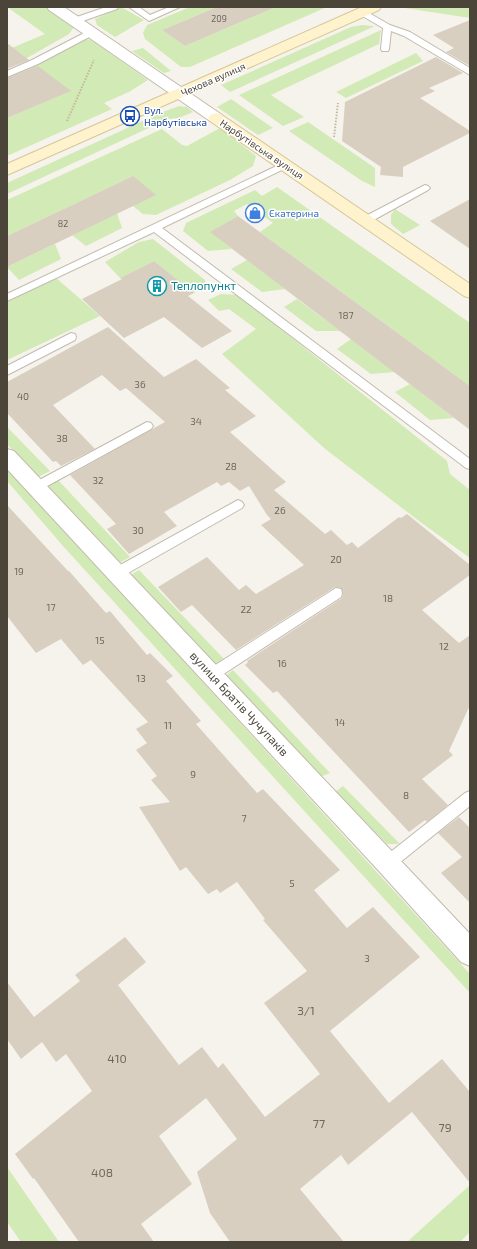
<svg xmlns="http://www.w3.org/2000/svg" width="477" height="1249" font-family="'Exo 2',sans-serif">
<style>
.green{fill:#d2eab5}
.building{fill:#d8cfc1}
.lines{fill:none;stroke-linecap:round;stroke-linejoin:round}
.lane-casing{stroke:#c2bbae;stroke-width:2}
.street-casing{stroke:#c2bbae;stroke-width:2}
.secondary-casing{stroke:#d6c79b;stroke-width:2}
.path{stroke:#c4b79f;stroke-width:2;stroke-dasharray:1.5 1.5;stroke-linecap:butt}
.lane{fill:#fff;fill-rule:evenodd}
.street{fill:#fff;fill-rule:evenodd}
.secondary{fill:#fff3cd;fill-rule:evenodd}
.labels{text-anchor:middle;stroke-width:3;stroke-linejoin:round;paint-order:stroke}
.far-number-label{font-size:9px;fill:#6e675b}
.far-street-label{font-size:10px;fill:#4b4439;stroke:#fff}
.far-transit-label{font-size:10px;fill:#164399;stroke:#fff;text-anchor:start}
.far-shop-label{font-size:10px;fill:#366cbe;stroke:#fff;text-anchor:start}
.number-label{font-size:10px;fill:#6e675b}
.culture-label{font-size:12px;fill:#0d838f;stroke:#fff;text-anchor:start}
.street-label{font-size:12px;fill:#4b4439;stroke:#fff}
.near-number-label{font-size:12px;fill:#6e675b}
</style>
<rect width="100%" height="100%" fill="#f6f3ec"/>
<!-- green -->
<g class="green">
<polygon points="7,7 45,7 74,27 69,34 20,62 7,50 45,34"/>
<polygon points="121,7 144,20 115,37 97,25 95,19"/>
<polygon points="190,7 217,7 162,30 185,46 276,7 327,7 190,67 181,67 145,39 143,33 147,25"/>
<polygon points="398,7 457,8 470,7 470,18"/>
<polygon points="362,25 375,26 230,92 221,85 351,27"/>
<polygon points="381,30 379,44 271,95 304,117 283,126 239,95"/>
<polygon points="85,39 91,40 148,80 129,92 104,103 112,109 7,156 7,118 70,91 13,76 37,65 77,41"/>
<polygon points="143,48 171,71 164,73 132,51"/>
<polygon points="416,53 423,61 346,98 336,92"/>
<polygon points="231,99 273,128 258,135 217,107"/>
<polygon points="179,106 187,107 193,112 179,118 168,119 7,194 7,183 160,113"/>
<polygon points="308,122 375,168 375,187 362,181 289,131"/>
<polygon points="220,128 256,156 253,166 230,180 156,215 143,214 133,206 133,176 7,236 7,200 162,129 182,145 187,146"/>
<polygon points="277,187 470,323 470,386 260,232 273,223 247,204 234,211 238,216 211,232 232,249 208,251 183,231 186,223 255,190 262,196"/>
<polygon points="395,209 420,225 403,234 391,224 391,215"/>
<polygon points="117,213 122,228 86,246 72,235"/>
<polygon points="153,239 205,280 206,284 194,293 154,261 120,278 105,262 139,242"/>
<polygon points="55,244 61,259 19,280 7,267"/>
<polygon points="247,260 285,289 262,292 231,269"/>
<polygon points="56,278 100,316 7,360 7,302"/>
<polygon points="221,294 238,295 447,461 450,474 470,490 470,558 419,521 324,448 222,354 256,329 229,309 219,311 208,300"/>
<polygon points="297,299 340,331 316,331 284,307"/>
<polygon points="351,339 395,372 371,374 337,349"/>
<polygon points="410,384 454,418 430,420 395,392"/>
<polygon points="7,427 50,471 38,477 7,444"/>
<polygon points="7,468 470,974 470,993 63,546 7,481"/>
<polygon points="58,480 130,557 117,564 46,486"/>
<polygon points="139,570 224,659 215,665 129,576"/>
<polygon points="233,670 330,773 317,778 224,677"/>
<polygon points="343,786 400,844 387,844 335,792"/>
<polygon points="7,1167 59,1242 21,1242 7,1222"/>
<polygon points="470,1185 470,1232 460,1242 407,1242"/>
</g>
<!-- building -->
<g class="building">
<polygon points="217,7 276,7 185,46 162,30"/>
<polygon points="470,20 470,66 446,52 454,48 433,35"/>
<polygon points="7,43 29,60 7,69"/>
<polygon points="436,57 463,73 429,88 435,91 420,98 470,131 470,133 403,167 403,177 380,175 381,167 342,141 345,102"/>
<polygon points="38,66 71,91 7,118 7,78"/>
<polygon points="133,176 156,195 7,267 7,236"/>
<polygon points="470,199 470,249 430,221"/>
<polygon points="238,216 470,386 470,430 210,232"/>
<polygon points="154,261 194,293 188,296 232,331 202,348 164,317 124,338 82,299 122,279 120,278"/>
<polygon points="108,327 164,377 196,359 230,388 225,390 256,416 230,432 286,482 274,490 325,534 331,530 347,545 352,542 358,548 399,517 401,518 407,514 470,565 470,575 422,610 459,643 470,635 470,705 449,751 453,755 422,779 448,805 427,822 425,820 409,832 277,691 273,693 245,665 248,662 247,661 342,598 343,593 341,588 335,587 236,650 192,605 181,612 158,587 207,557 239,590 246,585 256,594 304,565 261,525 271,519 267,515 249,486 240,491 229,482 221,486 217,482 164,512 177,526 129,554 107,529 116,524 70,475 165,422 126,388 120,391 102,375 53,405 95,449 61,466 56,461 53,462 7,413 7,382"/>
<polygon points="7,505 68,571 69,571 106,613 110,611 147,655 150,653 173,676 166,681 201,721 196,724 257,793 263,789 340,870 314,890 347,928 373,907 420,957 330,1031 389,1103 442,1059 470,1092 470,1183 412,1112 348,1165 341,1155 300,1189 344,1242 230,1242 210,1213 197,1172 237,1139 206,1098 159,1136 192,1184 141,1224 154,1242 79,1242 34,1178 33,1179 15,1154 92,1091 66,1054 56,1062 42,1042 21,1059 7,1039 7,982 34,1017 80,981 75,975 125,937 146,962 118,985 179,1065 202,1047 218,1068 223,1063 265,1117 320,1074 264,1003 307,971 263,920 265,919 237,882 220,893 217,889 208,894 186,867 180,871 139,807 170,802 151,780 157,776 136,750 147,743 136,729 148,722 91,660 83,665 61,639 36,653 7,616"/>
<polygon points="459,817 470,828 470,903 441,873 462,857 438,833"/>
</g>
<g class="lines">
<!-- lane casing -->
<g class="lane-casing">
<g id="lane">
<polygon points="106,7 118,7 117,9 77,23 71,23 70,21 71,19"/>
<polygon points="129,7 139,7 150,15 169,7 180,7 149,21"/>
<polygon points="362,9 390,25 410,32 470,68 470,75 404,36 391,31 389,49 388,51 382,51 381,49 383,28 359,14 358,12 359,10"/>
<polygon points="90,30 94,33 93,35 38,64 7,77 7,71 32,60"/>
<polygon points="285,162 288,163 290,165 288,167 162,228 470,459 470,469 466,468 154,232 7,301 7,294"/>
<polygon points="425,185 428,186 430,188 428,190 370,222 366,223 361,220 362,218"/>
<polygon points="71,333 75,334 76,337 75,340 7,375 7,366"/>
<polygon points="147,422 151,423 153,426 151,429 40,490 36,491 32,490 30,487 32,484"/>
<polygon points="238,500 242,502 244,505 242,508 121,577 117,578 113,577 111,573 113,569"/>
<polygon points="336,588 341,589 342,593 341,597 216,679 211,681 206,679 204,675 206,671"/>
<polygon points="470,791 470,806 393,868 388,870 383,868 381,863 383,858 465,793"/>
</g>
</g>
<!-- street casing -->
<g class="street-casing">
<g id="street">
<polygon points="47,7 64,7 222,115 224,118 222,121 216,123 210,121 49,10"/>
<polygon points="7,449 14,451 470,934 470,966 461,962 379,871 7,469"/>
</g>
</g>
<!-- secondary casing -->
<g class="secondary-casing">
<g id="secondary">
<polygon points="362,7 381,7 379,10 7,175 7,164"/>
<polygon points="216,113 222,115 470,284 470,298 464,296 210,121 208,118 210,115"/>
</g>
</g>
<!-- path -->
<g class="path">
<polyline points="67,121 94,60"/>
<polyline points="334,137 338,103"/>
</g>
<!-- lane -->
<use href="#lane" class="lane"/>
<!-- street -->
<use href="#street" class="street"/>
<!-- secondary -->
<use href="#secondary" class="secondary"/>
</g>
<!-- icons -->
<defs>
<g id="bus-ring" transform="scale(1)"><circle r="9.5" fill="#fff" stroke="#1a4fb4" stroke-width="1.5"/><path d="M-5-6H5V4H4V6H2V4H-2V6H-4V4H-5ZM-3.5-4V0h7V-4ZM-3.5 1.2v1.5H-2V1.2ZM2 1.2v1.5H3.5V1.2Z" fill="#1a4fb4"/></g>
<g id="shop-ring" transform="scale(1)"><circle r="9.5" fill="#fff" stroke="#3f7fe0" stroke-width="1.5"/><path d="M-5-2.5h2.3a2.7 3.5 0 0 1 5.4 0H5L5.5 6h-11ZM-1.5-2.5h3a1.5 2.3 0 0 0-3 0Z" fill="#3f7fe0"/></g>
<g id="building-ring" transform="scale(1)"><circle r="9.5" fill="#fff" stroke="#0f9aa8" stroke-width="1.5"/><path d="M-4-6H4V6H1V3H-1V6H-4ZM-2.5-4.3h1.7v1.8h-1.7ZM.8-4.3h1.7v1.8H.8ZM-2.5-1h1.7V.8h-1.7ZM.8-1h1.7V.8H.8Z" fill="#0f9aa8"/></g>
</defs>
<g fill-rule="evenodd">
<use href="#bus-ring" x="130" y="116"/>
<use href="#shop-ring" x="255" y="213"/>
<use href="#building-ring" x="157" y="286"/>
</g>
<g class="labels">
<!-- far-number labels -->
<g class="far-number-label">
<text x="219" y="22">209</text>
<text x="63" y="227">82</text>
</g>
<!-- far-street labels -->
<g class="far-street-label">
<text transform="translate(213 79) rotate(-24)" y="4">Чехова вулиця</text>
<text transform="translate(262 149) rotate(34)" y="4">Нарбутівська вулиця</text>
</g>
<!-- far-transit labels -->
<g class="far-transit-label">
<text x="144" y="114">Вул.<tspan x="144" dy="12">Нарбутівська</tspan></text>
</g>
<!-- far-shop labels -->
<g class="far-shop-label">
<text x="269" y="217">Єкатерина</text>
</g>
<!-- number labels -->
<g class="number-label">
<text x="346" y="319">187</text>
<text x="140" y="388">36</text>
<text x="23" y="400">40</text>
<text x="196" y="425">34</text>
<text x="62" y="442">38</text>
<text x="231" y="470">28</text>
<text x="98" y="484">32</text>
<text x="280" y="514">26</text>
<text x="138" y="534">30</text>
<text x="336" y="563">20</text>
<text x="19" y="575">19</text>
<text x="388" y="602">18</text>
<text x="51" y="611">17</text>
<text x="246" y="613">22</text>
<text x="100" y="644">15</text>
<text x="444" y="650">12</text>
<text x="282" y="667">16</text>
<text x="141" y="682">13</text>
<text x="340" y="726">14</text>
<text x="168" y="729">11</text>
<text x="193" y="778">9</text>
<text x="406" y="799">8</text>
<text x="244" y="822">7</text>
<text x="292" y="887">5</text>
<text x="367" y="962">3</text>
</g>
<!-- culture labels -->
<g class="culture-label">
<text x="171" y="290">Теплопункт</text>
</g>
<!-- street labels -->
<g class="street-label">
<text transform="translate(239 704) rotate(47)" y="4">вулиця Братів Чучупаків</text>
</g>
<!-- near-number labels -->
<g class="near-number-label">
<text x="306" y="1015">3/1</text>
<text x="117" y="1063">410</text>
<text x="319" y="1128">77</text>
<text x="445" y="1132">79</text>
<text x="102" y="1177">408</text>
</g>
</g>
<!-- border -->
<rect width="477" height="1249" fill="none" stroke="#4b4439" stroke-width="16"/>
</svg>
